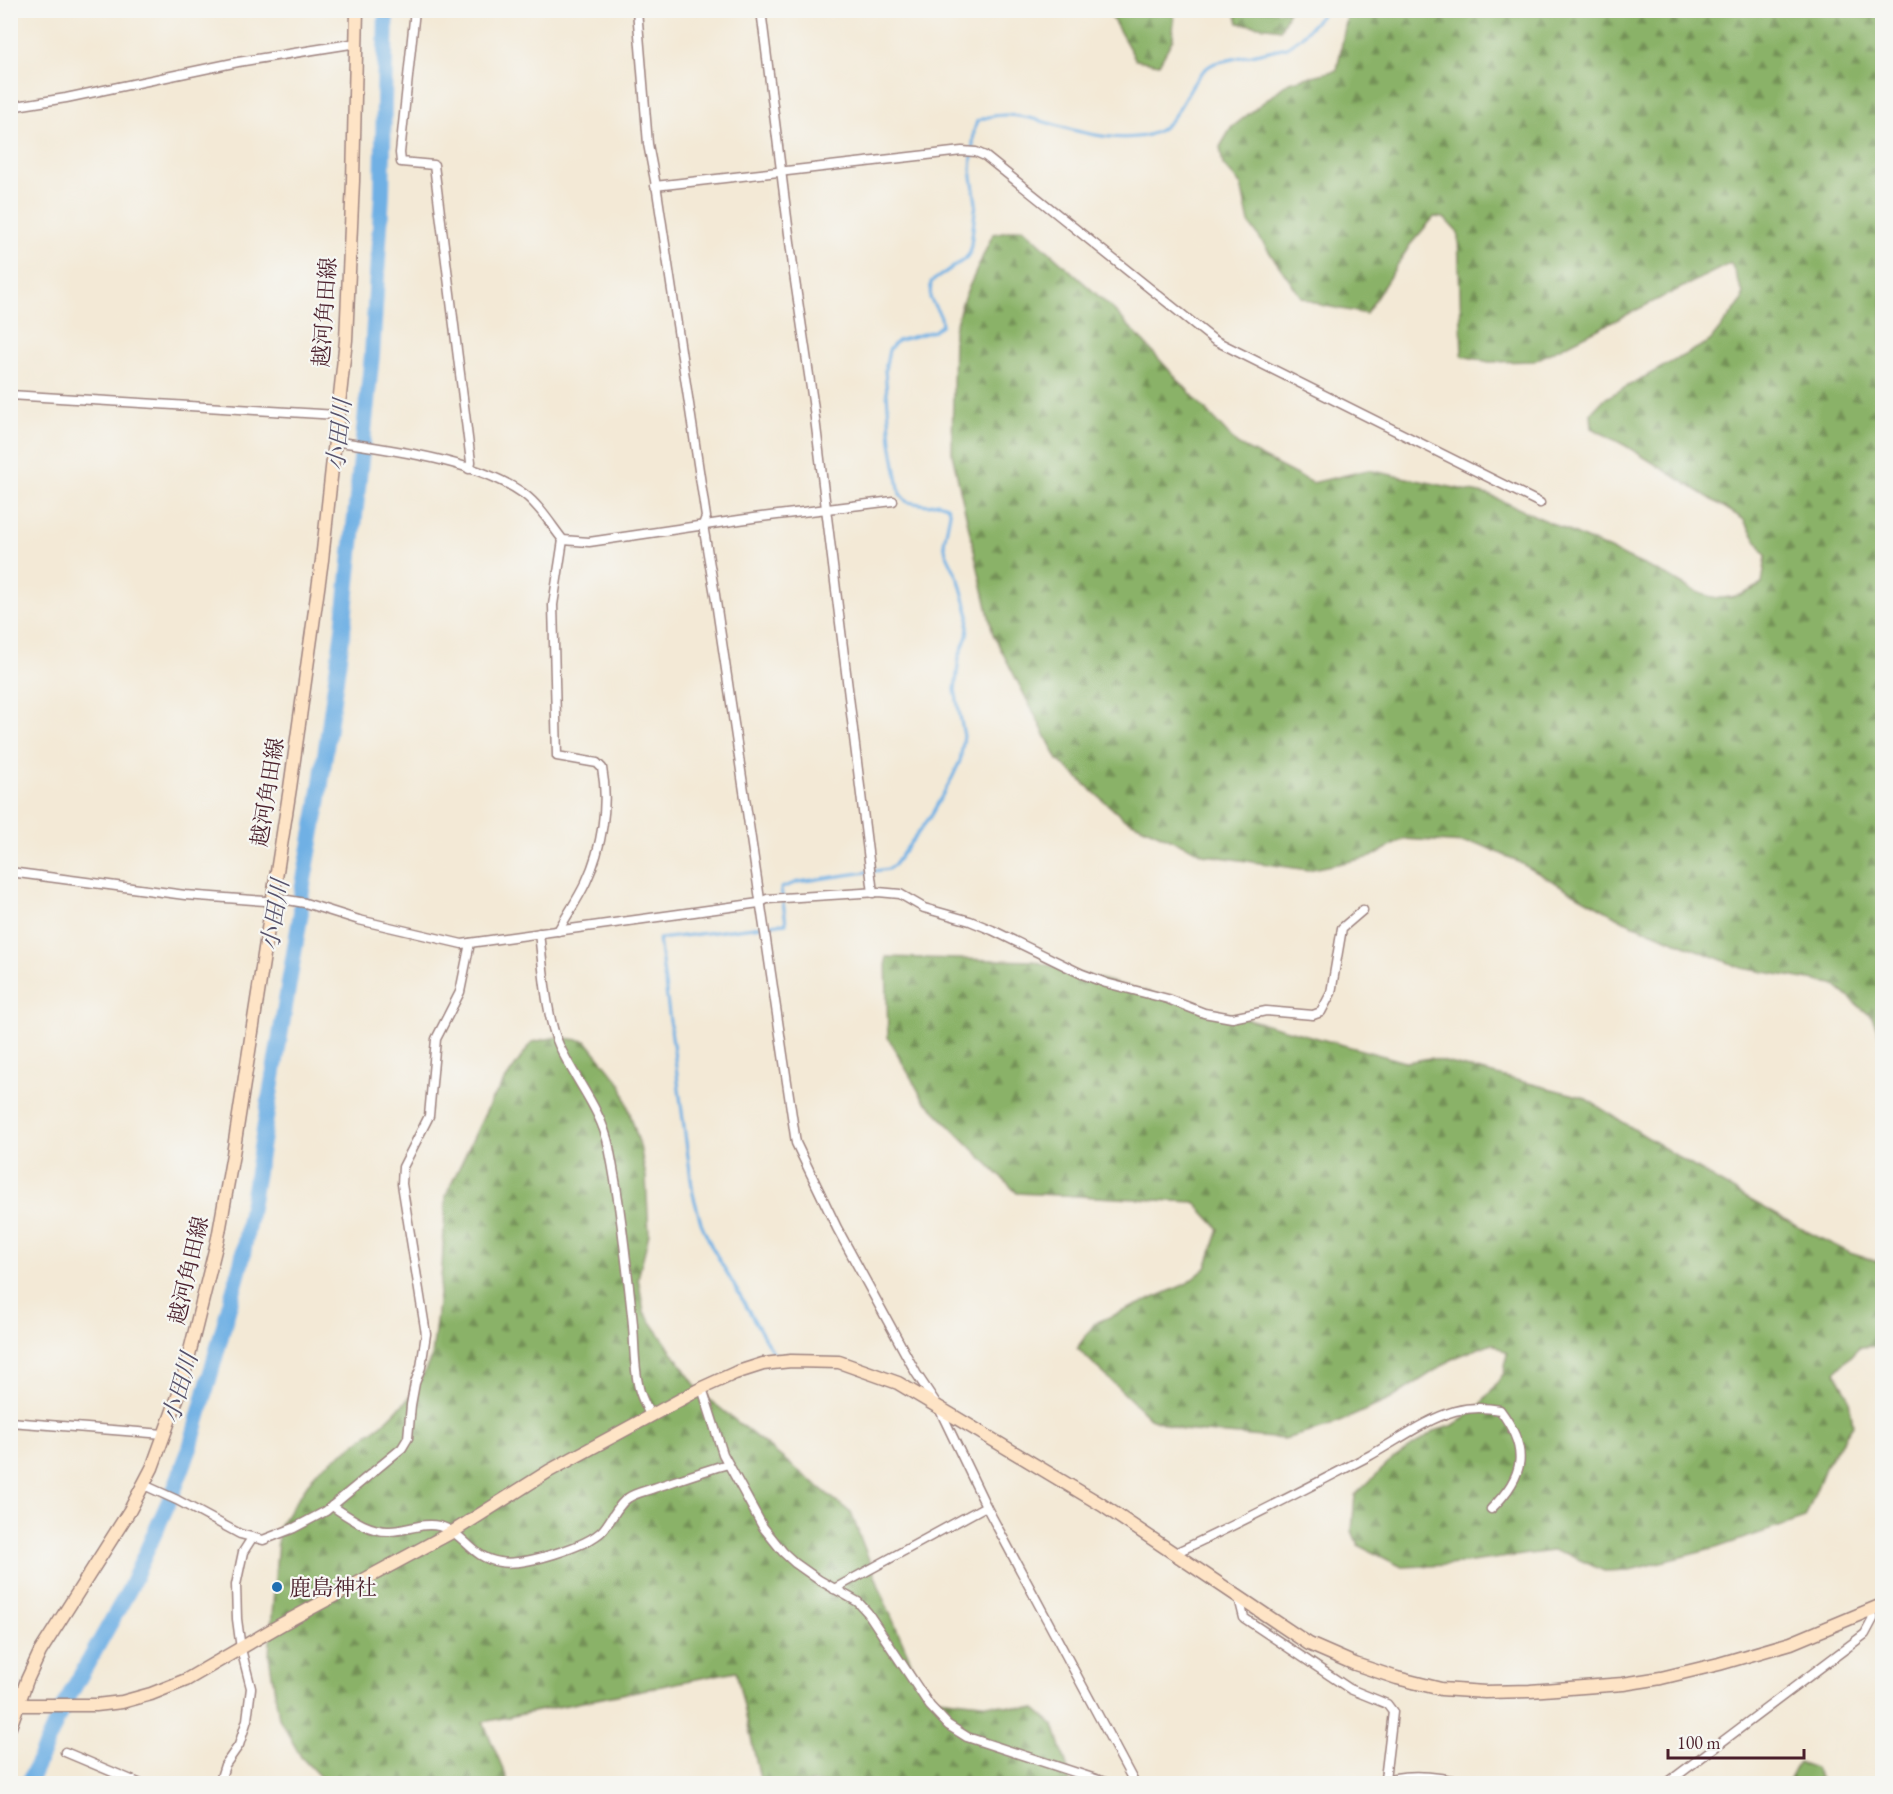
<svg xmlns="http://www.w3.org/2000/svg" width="1893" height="1794" font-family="'EB Garamond','Noto Serif JP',serif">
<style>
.forest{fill:url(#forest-firs);stroke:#6a684a;stroke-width:1.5}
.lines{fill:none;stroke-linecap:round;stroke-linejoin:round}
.stream{stroke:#70b0e4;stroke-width:3}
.river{stroke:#70b0e4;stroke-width:16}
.street-casing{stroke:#9e8480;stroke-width:11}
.secondary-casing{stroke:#9e8480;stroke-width:15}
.street{stroke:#fff;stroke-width:8}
.secondary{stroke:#fee4c6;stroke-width:12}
.poi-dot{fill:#1f6fb2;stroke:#f6f6f2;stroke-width:2}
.labels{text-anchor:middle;stroke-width:4.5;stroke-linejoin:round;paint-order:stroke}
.street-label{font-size:22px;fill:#4a1f2b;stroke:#f6f6f2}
.poi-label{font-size:22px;fill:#4a1f2b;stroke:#f6f6f2;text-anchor:start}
.water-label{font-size:24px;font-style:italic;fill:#57526c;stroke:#f6f6f2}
</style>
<defs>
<pattern id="forest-firs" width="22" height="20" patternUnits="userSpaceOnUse" patternTransform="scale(1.5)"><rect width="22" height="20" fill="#8ab268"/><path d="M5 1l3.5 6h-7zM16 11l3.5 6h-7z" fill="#739056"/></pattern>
</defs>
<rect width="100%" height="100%" fill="#f6f6f2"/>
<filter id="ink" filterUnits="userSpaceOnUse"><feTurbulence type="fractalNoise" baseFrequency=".0167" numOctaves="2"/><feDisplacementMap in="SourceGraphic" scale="12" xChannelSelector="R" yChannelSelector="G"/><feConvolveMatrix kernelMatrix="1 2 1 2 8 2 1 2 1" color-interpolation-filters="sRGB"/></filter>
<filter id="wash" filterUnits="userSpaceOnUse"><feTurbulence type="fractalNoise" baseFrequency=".008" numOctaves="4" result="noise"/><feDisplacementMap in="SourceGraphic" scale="24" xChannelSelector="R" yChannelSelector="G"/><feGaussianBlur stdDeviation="1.35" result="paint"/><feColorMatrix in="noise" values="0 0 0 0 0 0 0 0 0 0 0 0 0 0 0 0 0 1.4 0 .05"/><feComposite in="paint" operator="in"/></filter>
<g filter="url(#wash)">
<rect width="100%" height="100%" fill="#f3e9d6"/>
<!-- forest -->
<g class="forest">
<polygon points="1108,11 1174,11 1173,39 1159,64 1136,60"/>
<polygon points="1235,11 1235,10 1289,11 1281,29 1238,23"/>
<path d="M1348,11H1882V1043L1873,1018L1833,984L1742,968L1624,921L1513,859L1479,844L1404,839L1371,857L1308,870L1206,855L1123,818L1058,760L993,634L952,454L954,330L963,300L993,234L1023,228L1115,311L1237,444L1312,483L1368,470L1489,495L1670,577C1704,598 1725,608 1762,584L1766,556L1743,519L1626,446L1592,428L1591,413L1604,399L1710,341L1742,301L1743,293L1731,263L1534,361L1489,362L1462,356L1458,233L1444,218L1434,217L1410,245L1366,314L1321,305L1301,297L1249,223L1241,185L1223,165L1220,147L1231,128L1289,82L1337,70Z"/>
<polygon points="886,957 1033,961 1406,1062 1430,1058 1583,1097 1715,1180 1802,1229 1850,1253 1882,1263 1882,1347 1880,1346 1859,1347 1835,1372 1848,1394 1853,1425 1827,1463 1805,1518 1716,1548 1630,1570 1604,1571 1565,1553 1552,1551 1449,1565 1402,1567 1358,1545 1352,1531 1355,1495 1393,1459 1434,1431 1452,1426 1478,1409 1504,1373 1507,1353 1492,1343 1454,1358 1391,1399 1328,1427 1284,1439 1182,1430 1150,1418 1077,1348 1095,1323 1186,1284 1206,1268 1219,1229 1194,1202 1017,1193 923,1099 888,1037"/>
<polygon points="557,1037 586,1041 621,1084 640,1146 646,1177 649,1234 638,1278 644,1312 700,1392 851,1513 885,1602 920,1682 937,1698 1035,1709 1054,1725 1069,1773 1070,1783 761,1783 736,1671 483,1722 509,1783 326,1783 301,1757 279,1718 269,1655 279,1526 316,1472 385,1422 414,1393 432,1356 442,1268 446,1195 492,1099 532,1042"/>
<polygon points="1798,1762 1815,1768 1823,1783 1787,1783"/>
</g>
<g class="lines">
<!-- stream -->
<path class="stream" d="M776,1358L712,1247L701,1223L693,1194L659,939L786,923L781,888L798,882L888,869L894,865L930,817L952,778L960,761L964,736L955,690L959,657L967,636L969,616L959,580L946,553L944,543L950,513L947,506L938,503L928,505L907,502L900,494L891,442L885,370L889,350L897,341L934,331L942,325L941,317L930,298L931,282L965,259L970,253L976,203L971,170L974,131L977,121C1005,108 1035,119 1062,127C1089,135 1121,142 1148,135C1183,127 1185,76 1215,63L1287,47L1301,37L1326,10"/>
<!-- river -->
<polyline class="river" points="28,1784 64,1705 129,1590 174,1490 190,1448 242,1260 301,912 301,896 318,804 343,630 372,355 382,194 386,10"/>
</g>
</g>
<g filter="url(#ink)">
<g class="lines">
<!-- street casing -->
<g class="street-casing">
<g id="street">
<polyline points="415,10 400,153 401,162 434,165 471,462 469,469"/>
<polyline points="637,10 648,144 657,191 706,517 703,525 715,595 796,1143 837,1228 916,1373 938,1406 986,1506 1135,1784"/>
<polyline points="761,10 794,274 813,402 873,893"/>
<polyline points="10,107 66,98 238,62 357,43"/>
<polyline points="655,186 962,151 976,152 985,156 1214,340 1540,503"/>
<polyline points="10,395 337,415"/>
<path d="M334,441C391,450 477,460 524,494C540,506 551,525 563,540L589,542L753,518L893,501"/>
<polyline points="10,872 185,895 265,901 276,898 305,903 359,920 462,944 759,903 767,899 878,892 900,894 924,908 970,921 992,930 1082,974 1106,983 1168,999 1204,1013 1232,1018 1266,1011 1313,1015 1321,1012 1331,993 1342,928 1363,910"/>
<path d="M558,931C567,915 578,899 586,882C602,848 609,804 602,768L597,763L557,756L553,605L563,540"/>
<path d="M539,933C543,965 546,1017 559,1045C575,1080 601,1109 609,1147C620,1202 626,1259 632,1315C635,1339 633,1364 639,1388C641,1398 647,1408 651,1417"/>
<polyline points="702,1388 723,1454 763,1527 783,1552 795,1563 819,1580 858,1602 868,1613 930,1706 948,1725 967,1737 1111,1784"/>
<polyline points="10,1422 164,1434"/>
<polyline points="144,1485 177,1500 240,1534 263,1540 294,1528 326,1511 402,1448 408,1438 411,1405 415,1383 421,1367 426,1334 402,1184 403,1167 429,1116 436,1039 460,992 470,943"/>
<path d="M332,1506C349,1517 368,1532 390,1531C407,1531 422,1522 439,1526C465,1532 470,1558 500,1562C523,1566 587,1547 603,1530C612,1520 617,1505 628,1498C635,1493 646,1491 654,1488C678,1480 703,1471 728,1464"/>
<path d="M1175,1553C1241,1523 1305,1489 1369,1456C1397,1441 1424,1420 1455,1411C1470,1407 1484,1407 1500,1410C1529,1449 1526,1475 1491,1509"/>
<polyline points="834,1589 986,1506"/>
<polyline points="1239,1598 1244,1618 1350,1689 1387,1704 1393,1712 1385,1779"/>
<polyline points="65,1752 141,1784"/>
<polyline points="219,1784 225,1765 239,1745 247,1720 251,1688 241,1649 237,1619 236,1585 243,1552 252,1538"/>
<path d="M1374,1784C1403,1772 1439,1776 1469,1784"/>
<polyline points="1666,1784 1865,1634 1873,1619 1870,1610"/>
</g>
</g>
<!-- secondary casing -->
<g class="secondary-casing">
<g id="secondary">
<polyline points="10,1705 96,1705 122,1702 151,1694 186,1680 282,1624 454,1531 549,1471 702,1388 735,1373 763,1364 791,1361 839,1362 898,1383 1102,1505 1309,1644 1355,1664 1397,1678 1441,1689 1485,1692 1530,1691 1623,1684 1661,1678 1719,1664 1791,1643 1882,1605"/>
<polyline points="10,1727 27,1680 40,1652 130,1510 152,1468 180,1391 218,1238 233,1154 290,788 322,560 346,340 353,181 357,10"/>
</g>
</g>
<!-- street -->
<use href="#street" class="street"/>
<!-- secondary -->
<use href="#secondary" class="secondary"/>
</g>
</g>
<!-- markers -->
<circle class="poi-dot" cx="277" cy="1587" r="6"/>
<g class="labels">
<!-- street labels -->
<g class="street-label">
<text transform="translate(324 312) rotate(-86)" y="8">越河角田線</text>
<text transform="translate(267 792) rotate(-81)" y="8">越河角田線</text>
<text transform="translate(188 1270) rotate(-77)" y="8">越河角田線</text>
</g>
<!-- poi labels -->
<g class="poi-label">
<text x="289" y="1595">鹿島神社</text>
</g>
<!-- water labels -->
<g class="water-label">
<text transform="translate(339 435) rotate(-84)" y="8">小田川</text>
<text transform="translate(275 915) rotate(-81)" y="8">小田川</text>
<text transform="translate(180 1388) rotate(-74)" y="8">小田川</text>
</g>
</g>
<!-- margin -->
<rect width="1893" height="1794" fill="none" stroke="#f6f6f2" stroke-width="36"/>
<!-- scale -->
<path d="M1668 1749v9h136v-9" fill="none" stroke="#4a1f2b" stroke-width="3"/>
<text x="1677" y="1749" font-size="18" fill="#4a1f2b" stroke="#f6f6f2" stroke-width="4.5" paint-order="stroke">100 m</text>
</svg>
